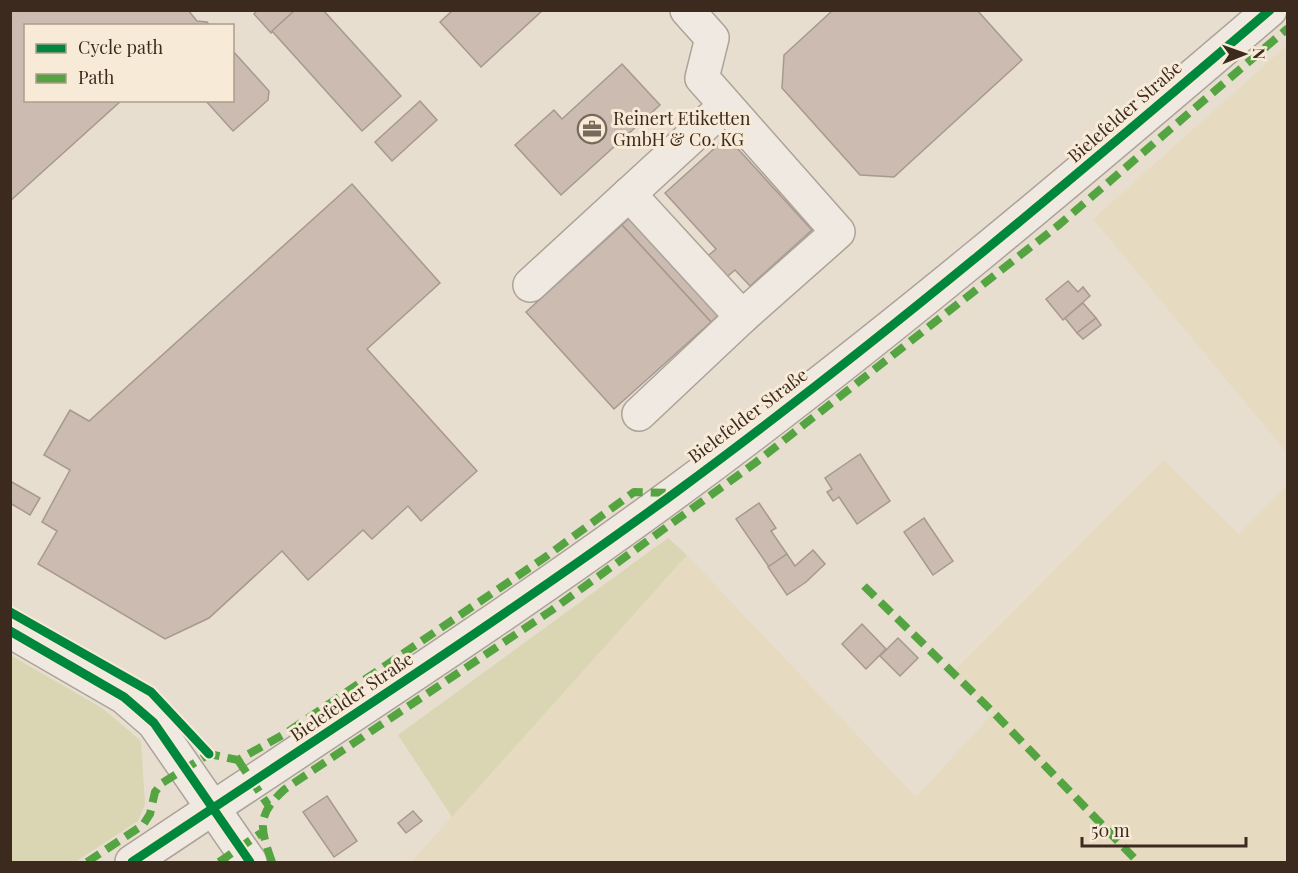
<svg xmlns="http://www.w3.org/2000/svg" width="1298" height="873" font-family="'Playfair Display',serif">
<style>
.farmland{fill:#e6dbc1}
.green{fill:#dad5b2}
.building{fill:#cbbbb1;stroke:#a7998f;stroke-width:1.5}
.lines{fill:none;stroke-linecap:round;stroke-linejoin:round}
.minor-casing{stroke:#aca398;stroke-width:36}
.minor{stroke:#efe9e2;stroke-width:33}
.quiet{stroke:#54a441;stroke-width:8;stroke-dasharray:15 8;stroke-linecap:butt}
.cycleway-casing{stroke:#f7ead7;stroke-width:13}
.cycleway{stroke:#00873e;stroke-width:9}
.labels{text-anchor:middle;stroke-width:6;stroke-linejoin:round;paint-order:stroke}
.street-label{font-size:18px;fill:#3c2a1f;stroke:#f7ead7}
.poi-label{font-size:18px;fill:#3c2a1f;stroke:#f7ead7;text-anchor:start}
</style>
<rect width="100%" height="100%" fill="#e7ded0"/>
<!-- farmland -->
<g class="farmland">
<polygon points="1287,45 1287,453 1093,219"/>
<polygon points="1164,460 1239,534 1287,486 1287,862 411,862 687,555 916,797 993,713 952,673"/>
</g>
<!-- green -->
<g class="green">
<polygon points="668,538 687,555 452,817 398,735"/>
<polygon points="10,655 102,708 141,741 145,804 138,821 75,862 11,862"/>
</g>
<!-- building -->
<g class="building">
<polygon points="10,10 188,10 197,21 207,22 210,26 26,26 26,100 122,100 10,201"/>
<polygon points="257,10 295,10 271,33 254,14"/>
<polygon points="295,10 323,10 401,96 362,131 272,31"/>
<polygon points="453,10 543,10 481,67 440,22"/>
<polygon points="833,10 977,10 1022,60 894,177 860,175 782,88 784,55"/>
<polygon points="232,50 269,91 268,100 233,131 205,100 232,100"/>
<polygon points="622,64 660,105 561,195 515,145 554,110 562,119"/>
<polygon points="420,101 437,120 392,161 375,142"/>
<polygon points="727,137 812,230 750,286 735,270 722,281 703,260 716,249 665,193"/>
<polygon points="352,184 440,283 367,349 477,471 421,521 408,506 372,539 363,530 308,580 282,551 209,618 165,639 38,564 57,531 42,522 70,470 44,455 70,410 89,421"/>
<polygon points="633,214 722,312 711,322 622,225"/>
<polygon points="622,225 711,322 614,409 526,312"/>
<polygon points="1068,281 1078,292 1083,287 1090,296 1063,320 1046,299"/>
<polygon points="1083,303 1096,318 1077,333 1065,318"/>
<polygon points="1096,318 1101,325 1083,339 1077,333"/>
<polygon points="860,454 890,501 857,524 839,497 833,501 827,492 832,489 825,478"/>
<polygon points="10,481 40,498 30,515 10,503"/>
<polygon points="759,503 776,528 771,531 787,554 769,567 736,519"/>
<polygon points="924,518 953,561 933,575 904,532"/>
<polygon points="813,550 825,564 806,582 787,595 768,567 787,554 795,566"/>
<polygon points="862,624 886,649 866,669 842,644"/>
<polygon points="898,638 918,658 900,676 880,656"/>
<polygon points="327,796 357,841 334,857 303,812"/>
<polygon points="413,811 422,821 406,833 398,823"/>
</g>
<g class="lines">
<!-- minor casing -->
<g class="minor-casing">
<g id="minor">
<polyline points="629,194 742,317 838,232 702,78 712,38 687,10"/>
<polyline points="530,285 725,106"/>
<polyline points="639,414 742,317"/>
<polyline points="10,631 124,697 154,723 250,862"/>
<path d="M132,862C314,740 499,622 676,492C881,341 1076,176 1270,10"/>
</g>
</g>
<!-- minor -->
<use href="#minor" class="minor"/>
<!-- quiet -->
<g class="quiet">
<polyline points="864,586 994,713 1138,862"/>
<polyline points="206,751 209,754 238,760 286,733 544,558 634,492 674,493"/>
<polyline points="238,760 268,805"/>
<polyline points="87,862 143,825 150,814 155,792 162,783 209,754"/>
<polyline points="219,862 261,833"/>
<path d="M272,862C260,828 256,815 285,789L552,610L755,463L1060,224L1288,28"/>
</g>
<!-- cycleway casing -->
<g class="cycleway-casing">
<g id="cycleway">
<polyline points="10,612 151,692 209,754"/>
<polyline points="10,631 124,697 154,723 250,862"/>
<path d="M132,862C314,740 499,622 676,492C881,341 1076,176 1270,10"/>
</g>
</g>
<!-- cycleway -->
<use href="#cycleway" class="cycleway"/>
</g>
<!-- icons -->
<defs>
<g id="office-ring" transform="scale(1.5)"><circle r="9.5" fill="#f7ead7" stroke="#78695d" stroke-width="1.5"/><path d="M-6-3h4V-5.5h4V-3h4V5H-6ZM-1-4.5V-3h2v-1.5ZM-6 0V1H6V0Z" fill="#78695d"/></g>
</defs>
<g fill-rule="evenodd">
<use href="#office-ring" x="592" y="129"/>
</g>
<g class="labels">
<!-- street labels -->
<g class="street-label">
<text transform="translate(1125 112) rotate(-41)" y="6">Bielefelder Straße</text>
<text transform="translate(748 416) rotate(-37)" y="6">Bielefelder Straße</text>
<text transform="translate(352 697) rotate(-34)" y="6">Bielefelder Straße</text>
</g>
<!-- poi labels -->
<g class="poi-label">
<text x="613" y="125">Reinert Etiketten<tspan x="613" dy="21">GmbH &amp; Co. KG</tspan></text>
</g>
</g>
<!-- border -->
<rect width="1298" height="873" fill="none" stroke="#3c2a1f" stroke-width="24"/>
<!-- legend -->
<rect x="24" y="24" width="210" height="78" fill="#f7ead7" stroke="#ac9d8d" stroke-width="1.5"/>
<rect x="36" y="44" width="30" height="9" fill="#00873e" stroke="#ac9d8d" stroke-width="1.5"/>
<text x="78" y="54" font-size="18" fill="#3c2a1f">Cycle path</text>
<rect x="36" y="74" width="30" height="9" fill="#54a441" stroke="#ac9d8d" stroke-width="1.5"/>
<text x="78" y="84" font-size="18" fill="#3c2a1f">Path</text>
<!-- north arrow -->
<g transform="translate(1244 54) rotate(89)" stroke="#f7ead7" stroke-width="4.5" paint-order="stroke">
<path d="M0-4.5L10 22L0 15L-10 22Z" fill="#3c2a1f"/>
<text y="-9" font-size="16" font-weight="bold" text-anchor="middle" fill="#3c2a1f">N</text>
</g>
<!-- scale -->
<path d="M1082 837v9h164v-9" fill="none" stroke="#3c2a1f" stroke-width="3"/>
<text x="1091" y="837" font-size="18" fill="#3c2a1f" stroke="#f7ead7" stroke-width="4.5" paint-order="stroke">50 m</text>
</svg>
